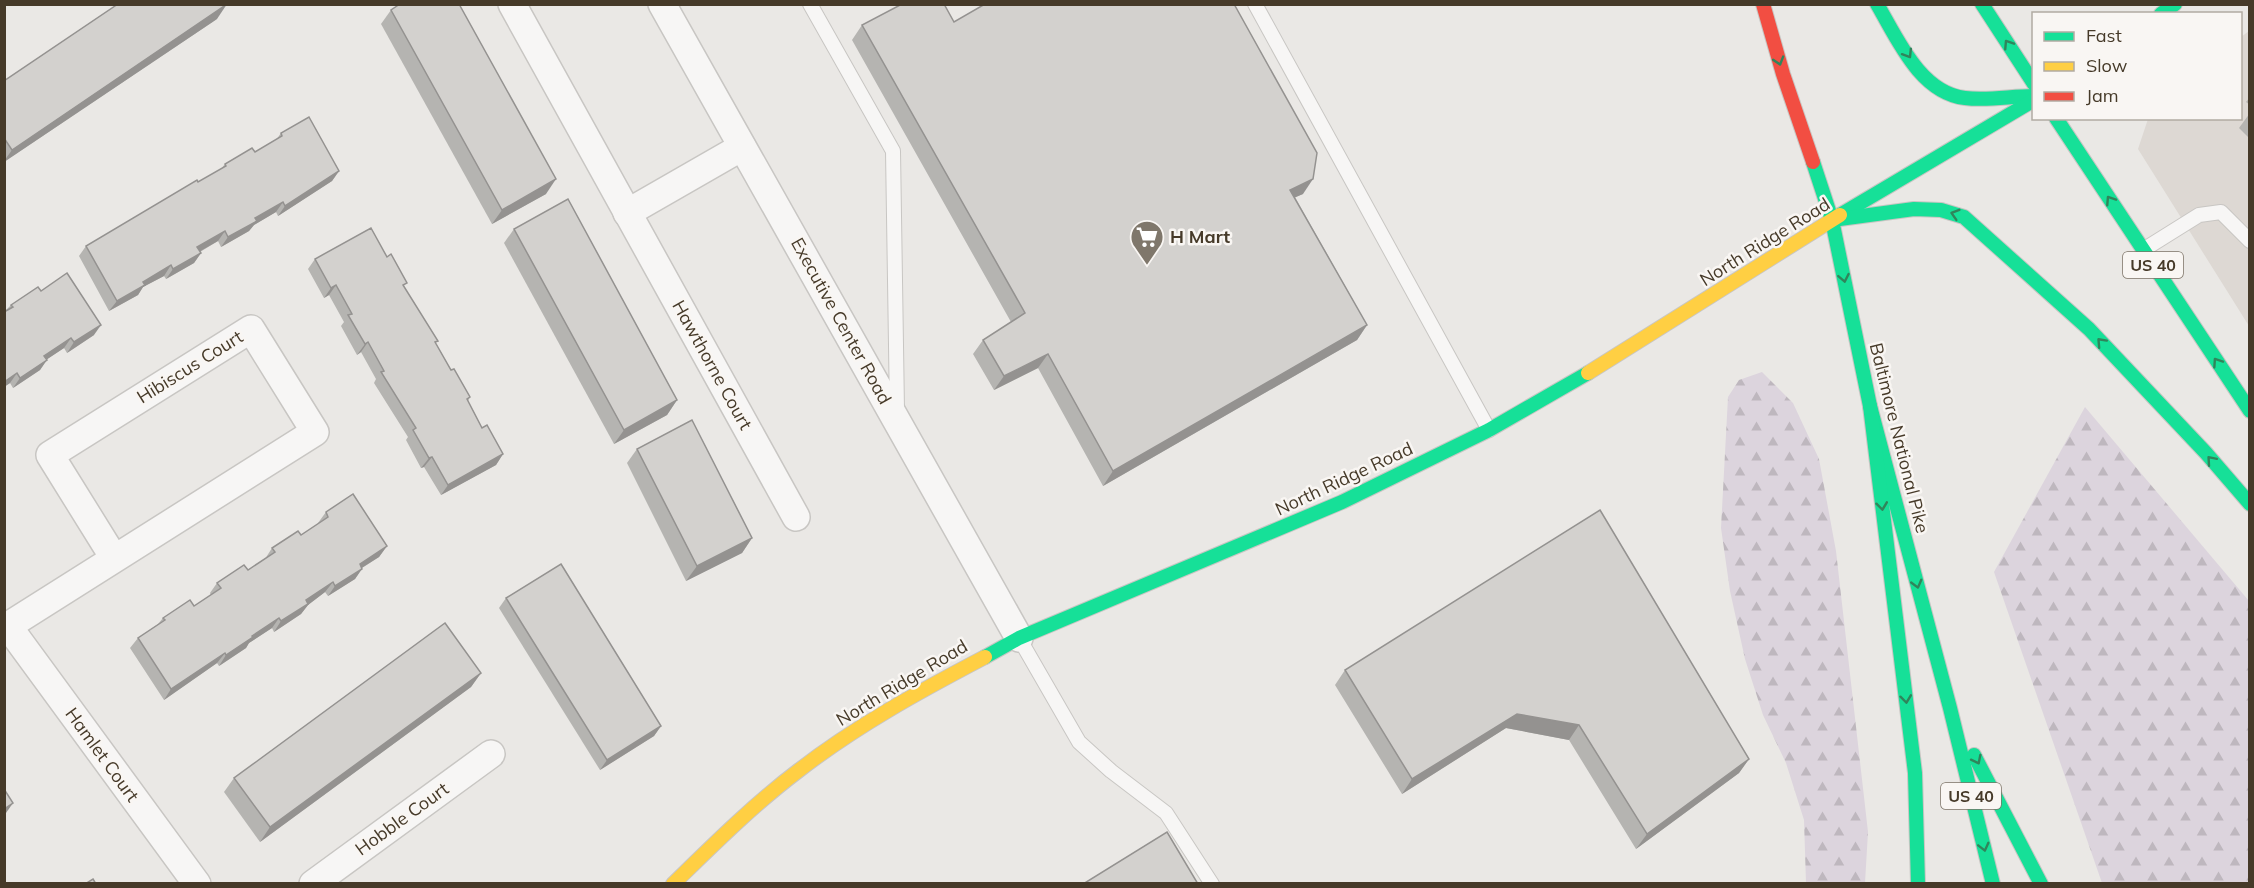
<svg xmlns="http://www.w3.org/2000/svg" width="2254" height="888" font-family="Mulish,sans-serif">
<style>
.built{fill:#ddd8d3}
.forest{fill:url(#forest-firs)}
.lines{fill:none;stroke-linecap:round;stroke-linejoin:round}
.lane-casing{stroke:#c8c6c3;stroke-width:16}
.street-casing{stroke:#c8c6c3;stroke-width:30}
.fast-casing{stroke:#c8c6c3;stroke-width:16}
.slow-casing{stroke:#c8c6c3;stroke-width:16}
.jam-casing{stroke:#c8c6c3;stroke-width:16}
.lane{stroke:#f7f6f5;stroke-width:14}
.street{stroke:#f7f6f5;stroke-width:27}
.fast{stroke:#16e098;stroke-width:14}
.slow{stroke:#ffcf43;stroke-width:14}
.jam{stroke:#f24e42;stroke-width:14}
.wall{fill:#b5b4b1}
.shaded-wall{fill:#949290}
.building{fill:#d3d1ce;stroke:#949290;stroke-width:1.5}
.oneway{stroke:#30855b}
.labels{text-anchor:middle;stroke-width:5;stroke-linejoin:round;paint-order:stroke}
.shield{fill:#f9f6f3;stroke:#7c7266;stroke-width:1.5}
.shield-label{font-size:16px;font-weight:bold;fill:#463a29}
.poi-label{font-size:18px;font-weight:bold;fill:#463a29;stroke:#f9f6f3;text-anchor:start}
.street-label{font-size:18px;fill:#463a29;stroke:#f9f6f3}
</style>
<defs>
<pattern id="forest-firs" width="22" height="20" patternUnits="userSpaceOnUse" patternTransform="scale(1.5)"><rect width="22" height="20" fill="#dcd4dd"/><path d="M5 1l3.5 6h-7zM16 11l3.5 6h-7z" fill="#beb7be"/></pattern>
</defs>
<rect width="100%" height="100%" fill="#eae8e5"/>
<!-- built -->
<polygon class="built" points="2249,31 2249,326 2138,149 2148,119 2240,118 2241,37"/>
<!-- forest -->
<g class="forest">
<polygon points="1762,372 1793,403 1819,459 1836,551 1868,832 1865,883 1806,883 1804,820 1786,763 1763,715 1745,659 1730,591 1721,528 1728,397 1739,380"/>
<polygon points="2085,407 2249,601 2249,883 2102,883 1994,572"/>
</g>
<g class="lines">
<!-- lane casing -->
<g class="lane-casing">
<g id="lane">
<polyline points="810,4 893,151 897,410"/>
<polyline points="1255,4 1489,430"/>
<polyline points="2143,250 2199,215 2221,212 2250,241"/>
<polyline points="1019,638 1079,742 1111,771 1166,813 1212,884"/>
</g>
</g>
<!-- street casing -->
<g class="street-casing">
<g id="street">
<polyline points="512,4 796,517"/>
<polyline points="662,4 1019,638"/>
<polyline points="627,213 742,147"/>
<polyline points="8,626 197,884"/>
<polyline points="4,627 8,626 315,432 251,329 50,455 114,558"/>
<polyline points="313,884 491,754"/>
</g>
</g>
<!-- fast casing -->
<g class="fast-casing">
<g id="fast">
<path d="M1877,4C1897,38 1920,93 1965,98C1988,101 2011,96 2034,96"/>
<polyline points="1982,4 2034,84"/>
<polyline points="2161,14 2175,4"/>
<polyline points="2056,118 2250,411"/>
<polyline points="1813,162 1832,220 1870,406 1950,708 1993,884"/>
<polyline points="1840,215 2034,100"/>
<polyline points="1832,220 1914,209 1941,210 1964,217 2089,329 2206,453 2250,504"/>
<polyline points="1870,406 1915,773 1918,884"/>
<polyline points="985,657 1019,638 1342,502 1489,430 1588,373"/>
<polyline points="1974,755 2041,884"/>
</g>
</g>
<!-- slow casing -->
<g class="slow-casing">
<g id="slow">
<polyline points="1588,373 1840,215"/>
<path d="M673,884C713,845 753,805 798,771C856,726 920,691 985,657"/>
</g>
</g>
<!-- jam casing -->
<g class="jam-casing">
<polyline id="jam" points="1763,4 1783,74 1813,162"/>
</g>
<!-- lane -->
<use href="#lane" class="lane"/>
<!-- street -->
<use href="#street" class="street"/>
<!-- fast -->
<use href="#fast" class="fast"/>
<!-- slow -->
<use href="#slow" class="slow"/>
<!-- jam -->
<use href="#jam" class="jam"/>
</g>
<!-- wall -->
<g class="wall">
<polygon points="391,10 546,194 492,224 381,24"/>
<polygon points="217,19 4,162 4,81"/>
<polygon points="954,22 1303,194 1295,197 1367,325 1357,340 1103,486 1038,368 994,390 973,354 983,340 1011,322 852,40 862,25"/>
<polygon points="2250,97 2250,105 2246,102"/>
<polygon points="2250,113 2250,139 2239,128"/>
<polygon points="281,133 339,171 332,181 278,216 276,212 254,225 249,231 221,247 218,241 200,252 201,253 194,263 166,279 164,276 143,287 138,295 109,311 79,256 86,246 221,169 225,164 255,152 276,140"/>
<polygon points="514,229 677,400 667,415 614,444 504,243"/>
<polygon points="315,259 404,287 451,370 470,397 468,401 482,428 503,454 496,465 441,495 424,467 421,468 406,440 408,437 374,383 376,379 361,352 357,355 341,326 344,322 329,295 324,298 308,269"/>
<polygon points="41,291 94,335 67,353 64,348 47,359 40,370 13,388 10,383 4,387 4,312 11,305"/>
<polygon points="637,449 752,538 742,553 686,581 627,463"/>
<polygon points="326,512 387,546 379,557 362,568 355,579 328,596 325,592 308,605 301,614 274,632 272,628 249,643 246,648 219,666 217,663 164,700 130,648 138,638 158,624 163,618 194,606 211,595 210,593 217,583 248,570 265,559 272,548 301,535 319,523 318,523"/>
<polygon points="506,598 661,726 654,736 600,770 499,608"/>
<polygon points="1345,670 1749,759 1739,773 1636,849 1569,740 1506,728 1402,794 1335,685"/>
<polygon points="481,673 471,687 260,842 224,792 234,778"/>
</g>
<!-- shaded-wall -->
<g class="shaded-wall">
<polygon points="227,4 217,19 4,162 4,161 12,150"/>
<polygon points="339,171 332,181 278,216 285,206"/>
<polygon points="556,179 546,194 492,224 502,210"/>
<polygon points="1313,179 1303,194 1280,204 1290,190"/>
<polygon points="283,202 276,212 254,225 249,231 221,247 228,237 255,218"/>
<polygon points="225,231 218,241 190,257 197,247"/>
<polygon points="201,253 194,263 166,279 173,269"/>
<polygon points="171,265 164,276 143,287 138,295 109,311 117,301 143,282"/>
<polygon points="336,285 329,295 324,298 331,288"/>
<polygon points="101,325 94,335 67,353 74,342"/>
<polygon points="1367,325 1357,340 1103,486 1113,471"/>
<polygon points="71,338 64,348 37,366 44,356"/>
<polygon points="368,342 361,352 357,355 365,344"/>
<polygon points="1048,354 1038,368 994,390 1004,376"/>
<polygon points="47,360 40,370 13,388 20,378"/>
<polygon points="17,373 10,383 4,387 4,382"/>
<polygon points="677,400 667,415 614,444 624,430"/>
<polygon points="503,454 496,465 441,495 448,485"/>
<polygon points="432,457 424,467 421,468 429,458"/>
<polygon points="752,538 742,553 686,581 697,566"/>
<polygon points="387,546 379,557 352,574 360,564"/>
<polygon points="362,569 355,579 328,596 335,586"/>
<polygon points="333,582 325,592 308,605 301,614 274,632 281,621 306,600"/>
<polygon points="279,618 272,628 249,643 246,648 219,666 226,655 252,636"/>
<polygon points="225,653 217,663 164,700 171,689"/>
<polygon points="481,673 471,687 260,842 270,827"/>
<polygon points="1517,714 1579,725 1569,740 1506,728 1402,794 1412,779"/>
<polygon points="661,726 654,736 600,770 607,760"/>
<polygon points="1749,759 1739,773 1636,849 1647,834"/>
<polygon points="13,803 6,813 4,814 4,809"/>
</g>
<!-- building -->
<g class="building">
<polygon points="118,4 227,4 12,150 4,138 4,81"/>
<polygon points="400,4 459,4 556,179 502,210 391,10"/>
<polygon points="902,4 944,4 954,22 985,4 1234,4 1317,153 1313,179 1290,190 1367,325 1113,471 1048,354 1004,376 983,340 1025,313 862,25"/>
<polygon points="309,117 339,171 285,206 283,202 255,218 257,221 228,237 225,231 197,247 201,253 173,269 171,265 143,282 145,285 117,301 86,246 197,180 198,182 226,166 225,164 252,148 255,152 282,136 281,133"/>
<polygon points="568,199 677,400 624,430 514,229"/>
<polygon points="371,228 387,257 391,254 407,283 403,285 438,341 435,342 451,370 454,369 470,397 467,399 482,428 487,425 503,454 448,485 432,457 429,458 413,430 416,428 381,372 384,371 368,342 365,344 348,315 352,314 336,285 331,288 315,259"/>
<polygon points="67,273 101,325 74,342 71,338 44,356 47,360 20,378 17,373 4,382 4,312 13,307 11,305 38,287 41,291"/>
<polygon points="692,420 752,538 697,566 637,449"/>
<polygon points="353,494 387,546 360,564 362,569 335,586 333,582 306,600 308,604 281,621 279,618 252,636 253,637 226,655 225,653 171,689 138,638 165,620 163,618 190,600 194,606 221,588 217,583 244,565 248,570 275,552 272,548 298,531 301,535 328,517 326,512"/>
<polygon points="1600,510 1749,759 1647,834 1579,725 1517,714 1412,779 1345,670"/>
<polygon points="561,564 661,726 607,760 506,598"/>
<polygon points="445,623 481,673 270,827 234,778"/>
<polygon points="4,789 13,803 4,809"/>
<polygon points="1167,832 1198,884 1083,884"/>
<polygon points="93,879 96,884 85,884"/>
</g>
<!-- one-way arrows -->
<defs><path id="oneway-chevron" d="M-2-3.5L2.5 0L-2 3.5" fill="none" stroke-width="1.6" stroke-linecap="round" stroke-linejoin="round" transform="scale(1.5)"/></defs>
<g class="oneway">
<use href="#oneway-chevron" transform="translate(2008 44) rotate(-123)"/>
<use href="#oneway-chevron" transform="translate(1908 54) rotate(58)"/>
<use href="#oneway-chevron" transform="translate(1779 61) rotate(73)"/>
<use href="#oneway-chevron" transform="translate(2110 200) rotate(-123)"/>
<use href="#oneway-chevron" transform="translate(1955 214) rotate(-163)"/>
<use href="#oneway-chevron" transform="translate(1844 278) rotate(79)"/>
<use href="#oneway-chevron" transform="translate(2101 342) rotate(-133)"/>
<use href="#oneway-chevron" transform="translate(2217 362) rotate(-124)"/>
<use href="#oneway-chevron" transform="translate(2211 460) rotate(-131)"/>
<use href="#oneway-chevron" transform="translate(1882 506) rotate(83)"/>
<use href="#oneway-chevron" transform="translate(1917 584) rotate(75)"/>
<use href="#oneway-chevron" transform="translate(1906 699) rotate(83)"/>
<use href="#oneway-chevron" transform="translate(1977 760) rotate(63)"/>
<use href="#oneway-chevron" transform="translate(1984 847) rotate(76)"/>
</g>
<!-- icons -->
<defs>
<g id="supermarket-pin" transform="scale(1.725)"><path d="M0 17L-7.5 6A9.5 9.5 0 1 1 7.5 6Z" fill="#7f776b" stroke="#f9f6f3"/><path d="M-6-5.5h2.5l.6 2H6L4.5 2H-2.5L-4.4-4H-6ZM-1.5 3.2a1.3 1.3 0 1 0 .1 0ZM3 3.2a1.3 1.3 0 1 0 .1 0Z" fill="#fff"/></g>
</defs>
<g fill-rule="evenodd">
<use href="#supermarket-pin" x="1147" y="237"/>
</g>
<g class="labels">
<!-- shield labels -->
<g class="shield">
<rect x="2123" y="252" width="60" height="26" rx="4.5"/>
<rect x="1941" y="783" width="60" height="26" rx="4.5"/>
</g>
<g class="shield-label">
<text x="2153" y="271">US 40</text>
<text x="1971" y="802">US 40</text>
</g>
<!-- poi labels -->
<g class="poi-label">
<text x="1170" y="243">H Mart</text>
</g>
<!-- street labels -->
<g class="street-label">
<text transform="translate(1765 242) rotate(-32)" y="6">North Ridge Road</text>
<text transform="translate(841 321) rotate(61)" y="6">Executive Center Road</text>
<text transform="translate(712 365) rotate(61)" y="6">Hawthorne Court</text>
<text transform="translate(190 367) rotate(-32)" y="6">Hibiscus Court</text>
<text transform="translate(1899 438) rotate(76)" y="6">Baltimore National Pike</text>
<text transform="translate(1344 479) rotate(-25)" y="6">North Ridge Road</text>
<text transform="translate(902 683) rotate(-31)" y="6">North Ridge Road</text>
<text transform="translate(102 755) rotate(54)" y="6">Hamlet Court</text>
<text transform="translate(402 819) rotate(-36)" y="6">Hobble Court</text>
</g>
</g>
<!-- border -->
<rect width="2254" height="888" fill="none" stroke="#463a29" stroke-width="12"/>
<!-- legend -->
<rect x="2032" y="12" width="210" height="108" fill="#f9f6f3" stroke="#b1aba2" stroke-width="1.5"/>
<rect x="2044" y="32" width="30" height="9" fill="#16e098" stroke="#b1aba2" stroke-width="1.5"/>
<text x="2086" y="42" font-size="18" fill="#463a29">Fast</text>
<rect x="2044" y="62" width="30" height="9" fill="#ffcf43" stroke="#b1aba2" stroke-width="1.5"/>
<text x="2086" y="72" font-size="18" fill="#463a29">Slow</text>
<rect x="2044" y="92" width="30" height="9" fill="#f24e42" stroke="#b1aba2" stroke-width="1.5"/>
<text x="2086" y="102" font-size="18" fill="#463a29">Jam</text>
</svg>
